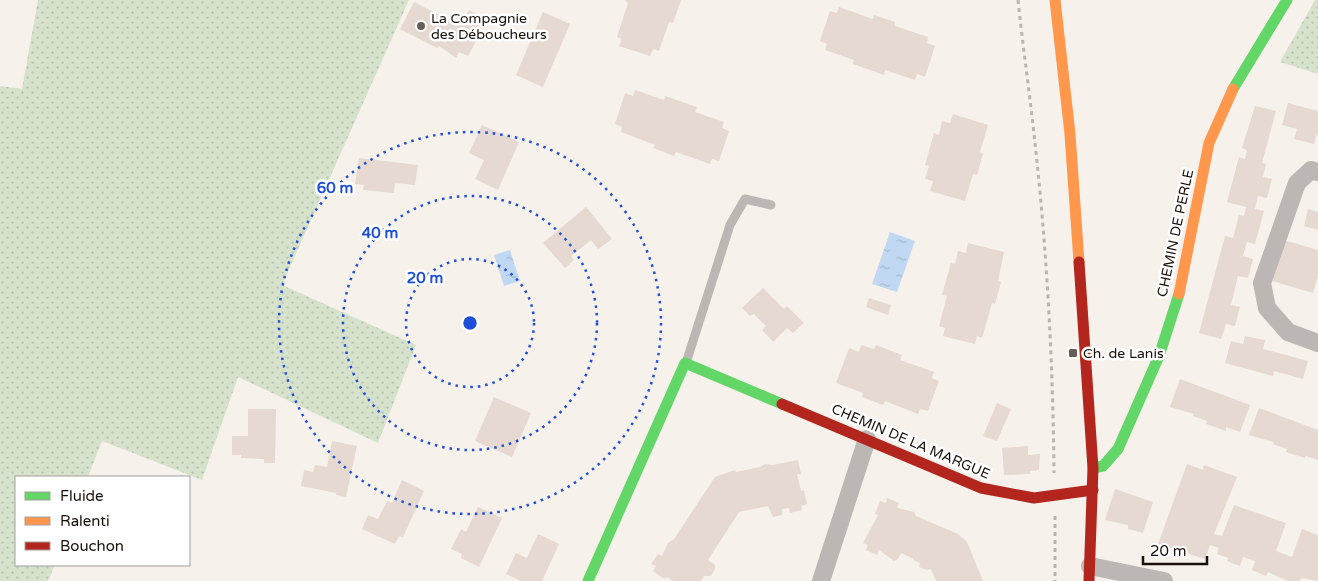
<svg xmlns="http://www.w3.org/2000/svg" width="1318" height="581" font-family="'Varela Round',sans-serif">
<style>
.grass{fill:url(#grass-dots)}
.water{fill:url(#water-ripples)}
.building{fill:#e5d9d1}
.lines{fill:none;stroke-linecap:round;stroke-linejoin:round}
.path{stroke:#bbb5b2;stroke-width:3;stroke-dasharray:4 4;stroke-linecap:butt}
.lane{stroke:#bcb6b4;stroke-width:9}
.street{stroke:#bcb6b4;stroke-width:18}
.fast{stroke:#63d668;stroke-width:11}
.slow{stroke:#ff974d;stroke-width:11}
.jam{stroke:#b3261e;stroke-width:11}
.ring{fill:none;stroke:#1d4ed8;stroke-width:2.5;stroke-dasharray:2.5 5}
.poi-dot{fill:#675e58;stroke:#fff;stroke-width:2}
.labels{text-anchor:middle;stroke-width:5;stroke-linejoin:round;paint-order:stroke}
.poi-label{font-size:14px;fill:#190f09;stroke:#fff;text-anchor:start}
.street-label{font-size:14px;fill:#190f09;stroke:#fff}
.centre{fill:#1d4ed8;stroke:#fff;stroke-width:2.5}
.ring-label{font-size:15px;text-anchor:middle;font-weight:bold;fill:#1d4ed8;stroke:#fff;stroke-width:5;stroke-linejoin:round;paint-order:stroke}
</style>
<defs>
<pattern id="grass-dots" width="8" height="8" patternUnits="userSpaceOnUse" patternTransform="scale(1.25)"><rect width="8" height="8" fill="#d6e2cc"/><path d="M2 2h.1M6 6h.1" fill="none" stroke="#b7c1ae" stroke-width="1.8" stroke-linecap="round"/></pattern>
<pattern id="water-ripples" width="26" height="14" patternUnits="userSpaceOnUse" patternTransform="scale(1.25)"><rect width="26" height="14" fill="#c0d8f2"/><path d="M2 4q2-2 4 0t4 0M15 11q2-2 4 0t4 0" fill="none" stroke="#a4b8ce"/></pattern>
</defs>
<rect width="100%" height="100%" fill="#f7f1ec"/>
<!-- grass -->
<g class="grass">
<polygon points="38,0 409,0 282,285 416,345 378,443 238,377 202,480 102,441 88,477 16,477 16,565 55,565 48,581 0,581 0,86 22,89"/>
<polygon points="1315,0 1318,0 1318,74 1280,62"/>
</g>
<!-- water -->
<g class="water">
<polygon points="890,232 915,241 897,292 872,284"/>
<polygon points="510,250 520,281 504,286 494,255"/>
</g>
<!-- building -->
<g class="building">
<polygon points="625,0 681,0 673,23 669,22 659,51 653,49 650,56 619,46 622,39 617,37 628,3"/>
<polygon points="414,2 461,26 469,10 487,20 468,56 459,52 456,58 439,46 437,48 400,29"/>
<polygon points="839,7 873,19 874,15 895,22 895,26 928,37 927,43 935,46 925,77 917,74 915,80 885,70 884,75 853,64 854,60 825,50 827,44 820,41 830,11 837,13"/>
<polygon points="543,12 570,24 543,87 516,75"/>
<polygon points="635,90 664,100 665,96 697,107 695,112 724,122 722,128 729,131 719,161 712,159 710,164 676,152 674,156 653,148 655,145 621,132 622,127 615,124 625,93 633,96"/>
<polygon points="1288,103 1318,111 1318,135 1316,135 1314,144 1294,139 1297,129 1282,125"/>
<polygon points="1255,106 1276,111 1262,163 1266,164 1263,177 1272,179 1267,198 1258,196 1255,209 1264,211 1255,244 1247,242 1243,256 1253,259 1248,278 1238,276 1231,305 1240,307 1235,326 1226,324 1221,339 1199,333 1225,236 1233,238 1239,215 1244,216 1246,207 1227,202 1239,157 1245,159 1247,150 1242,148"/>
<polygon points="953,114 988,125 980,152 983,154 977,175 973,174 965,201 930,191 933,181 925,179 929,166 925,165 934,133 939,135 942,121 950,123"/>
<polygon points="482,125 519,142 498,190 475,179 484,160 469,153"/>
<polygon points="359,158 418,165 415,185 395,183 394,193 363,190 364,185 355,184"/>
<polygon points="586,207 612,239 598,249 591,240 571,256 574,260 565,268 543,243"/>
<polygon points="1308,209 1318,212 1318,230 1304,226"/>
<polygon points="1283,240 1318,250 1318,276 1313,293 1272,281"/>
<polygon points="968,243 1004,252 998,281 1001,282 995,304 992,303 982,338 977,336 975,344 943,336 945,328 939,326 947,296 942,295 951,263 955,264 958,251 966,253"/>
<polygon points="763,288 784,309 787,306 804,323 793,333 787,328 773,342 762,330 766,326 754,314 750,316 742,308"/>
<polygon points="869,298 891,305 888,315 866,307"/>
<polygon points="1245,336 1265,340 1263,349 1308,361 1303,379 1274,371 1273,376 1225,363 1231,341 1243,344"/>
<polygon points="861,345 874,349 876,345 902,355 900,360 934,372 932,378 939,381 928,411 920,409 918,414 885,401 883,405 862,397 863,393 836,383 849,348 859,352"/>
<polygon points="1180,379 1250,405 1240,432 1226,427 1226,431 1206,424 1207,421 1193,416 1194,414 1170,407"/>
<polygon points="494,397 531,413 512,457 475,441"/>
<polygon points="997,403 1011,409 997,441 983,436"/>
<polygon points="1259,408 1318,430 1318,460 1306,456 1305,458 1286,452 1287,449 1273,444 1274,442 1249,435"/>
<polygon points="248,409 276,409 275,463 264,463 264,459 241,458 241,455 232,455 232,436 248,436"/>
<polygon points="332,441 357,446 346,497 336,495 336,493 301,486 304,470 313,472 315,465 327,467"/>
<polygon points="1028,446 1028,455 1040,454 1039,470 1030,471 1030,474 1004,475 1002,448"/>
<polygon points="798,460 801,474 797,474 801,491 804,490 807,504 801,506 802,510 790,513 789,508 782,509 782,515 773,517 768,506 739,512 708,560 715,565 715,569 711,576 704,576 701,581 673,581 667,577 664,579 653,571 656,566 651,564 658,554 662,556 668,543 674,539 715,477 735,470 736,472 760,467 765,464 773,465"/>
<polygon points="1187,464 1203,470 1204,465 1237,477 1214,534 1222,536 1234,505 1286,523 1276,551 1292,557 1302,529 1318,535 1318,581 1301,578 1300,581 1288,581 1268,572 1266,576 1252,570 1255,561 1243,557 1240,566 1227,561 1228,558 1217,554 1219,548 1210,545 1205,559 1158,544"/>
<polygon points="402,480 424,491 403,537 399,536 395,544 362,529 368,515 378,519 387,501 392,503"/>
<polygon points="1115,489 1153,502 1143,533 1128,529 1128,525 1105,520"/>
<polygon points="887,498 899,503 897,508 914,512 916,516 958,534 967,542 983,581 936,581 931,569 927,570 919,567 920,563 913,560 914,559 901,553 898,559 894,561 879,550 877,555 866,550 868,545 863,543 878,515 875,514 880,501 886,503"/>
<polygon points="478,507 502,518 479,567 461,558 462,554 451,549 461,529 466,532"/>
<polygon points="538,534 559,544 542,581 521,581 506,574 516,553 527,558"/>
</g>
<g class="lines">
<!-- path -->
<g class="path">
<path d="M1018,0C1023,48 1030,95 1035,143C1047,252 1053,363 1054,473"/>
<polyline points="1055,516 1055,581"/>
</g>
<!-- lane -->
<polyline class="lane" points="686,363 730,225 745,199 771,205"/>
<!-- street -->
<g class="street">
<polyline points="1318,172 1311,170 1297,183 1262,283 1267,308 1288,332 1318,343"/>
<polyline points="1090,566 1164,581"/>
<polyline points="821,581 867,439"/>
</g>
<!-- fast -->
<g class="fast">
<polyline points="1233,89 1287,0"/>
<polyline points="1093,468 1103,466 1118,449 1159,356 1179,294"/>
<polyline points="588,581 685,363 782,404"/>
</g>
<!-- slow -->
<g class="slow">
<polyline points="1055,0 1070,134 1079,262"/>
<polyline points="1179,294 1209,143 1233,89"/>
</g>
<!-- jam -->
<g class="jam">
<polyline points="1079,262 1093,468 1089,581"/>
<polyline points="782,404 981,488 1034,498 1093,490"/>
</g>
</g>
<!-- distance rings -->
<g class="ring">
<circle cx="470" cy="323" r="64"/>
<circle cx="470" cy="323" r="127"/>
<circle cx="470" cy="323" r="191"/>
</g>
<!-- markers -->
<g class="poi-dot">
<circle cx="421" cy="26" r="5"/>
<rect x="1068" y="348" width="10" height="10" rx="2.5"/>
</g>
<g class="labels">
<!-- poi labels -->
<g class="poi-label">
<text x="431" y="23">La Compagnie<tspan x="431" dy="16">des Déboucheurs</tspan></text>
<text x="1083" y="358">Ch. de Lanis</text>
</g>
<!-- street labels -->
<g class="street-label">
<text transform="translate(1175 233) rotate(-78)" y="5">CHEMIN DE PERLE</text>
<text transform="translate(911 441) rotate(23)" y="5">CHEMIN DE LA MARGUE</text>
</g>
</g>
<circle cx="470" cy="323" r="8" class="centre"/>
<g class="ring-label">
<text x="335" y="193">60 m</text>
<text x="380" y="238">40 m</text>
<text x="425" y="283">20 m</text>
</g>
<!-- legend -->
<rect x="15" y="476" width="175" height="90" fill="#ffffff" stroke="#a39f9d"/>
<rect x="25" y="492" width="25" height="8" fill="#63d668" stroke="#a39f9d"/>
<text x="60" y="501" font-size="15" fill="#190f09">Fluide</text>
<rect x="25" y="517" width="25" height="8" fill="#ff974d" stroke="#a39f9d"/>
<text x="60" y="526" font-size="15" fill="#190f09">Ralenti</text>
<rect x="25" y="542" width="25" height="8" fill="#b3261e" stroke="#a39f9d"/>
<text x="60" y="551" font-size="15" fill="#190f09">Bouchon</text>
<!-- scale -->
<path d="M1143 556v8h64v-8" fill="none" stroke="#190f09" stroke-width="2.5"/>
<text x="1150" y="556" font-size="15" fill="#190f09" stroke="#ffffff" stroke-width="4" paint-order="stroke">20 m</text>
</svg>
